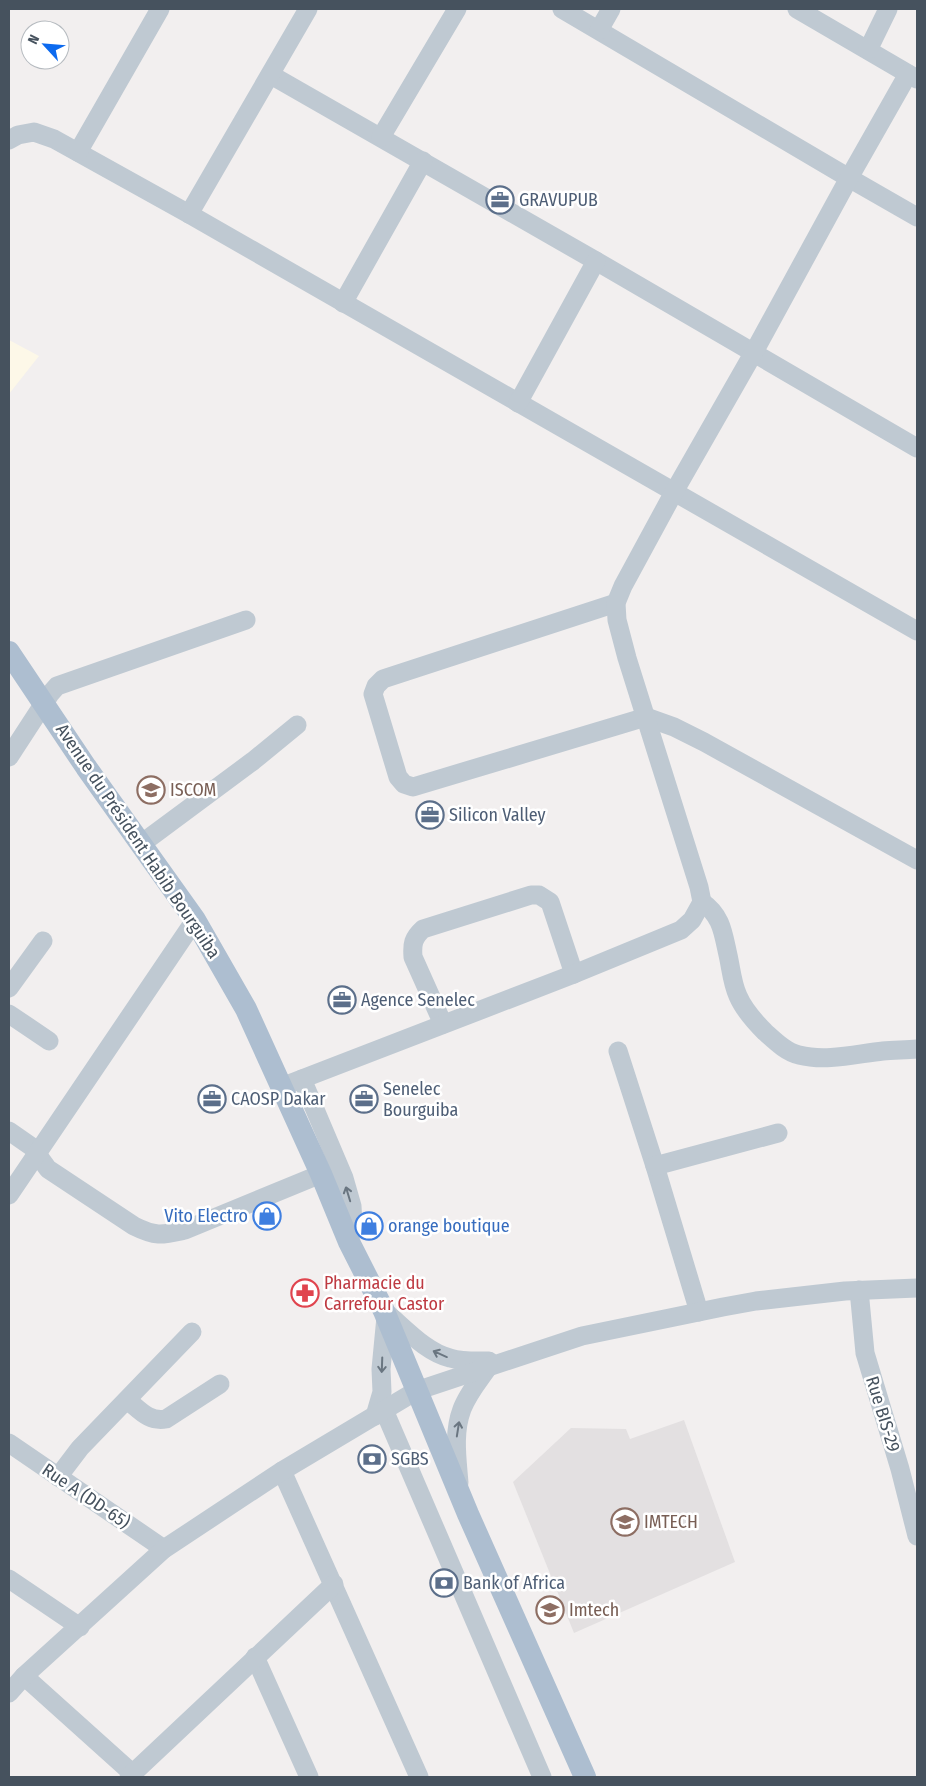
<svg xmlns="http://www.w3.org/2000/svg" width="926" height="1786" font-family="'Fira Sans Condensed',sans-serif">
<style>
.commercial{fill:#fdf8e8}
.education{fill:#e3e0e1}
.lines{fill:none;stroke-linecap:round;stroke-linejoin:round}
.minor{stroke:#bfc9d2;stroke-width:19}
.major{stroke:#adbed0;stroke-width:22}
.oneway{stroke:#6a7681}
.labels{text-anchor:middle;stroke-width:5;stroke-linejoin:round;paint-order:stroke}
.service-label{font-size:18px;fill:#4e5e75;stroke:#fff;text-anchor:start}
.education-label{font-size:18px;fill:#785e54;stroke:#fff;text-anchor:start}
.street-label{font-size:18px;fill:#46525e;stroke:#fff}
.shop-label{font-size:18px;fill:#366cbe;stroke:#fff;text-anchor:end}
.health-label{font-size:18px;fill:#be3a42;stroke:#fff;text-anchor:start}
</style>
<rect width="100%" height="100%" fill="#f2efef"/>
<!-- commercial -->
<polygon class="commercial" points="9,340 39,356 9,394"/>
<!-- education -->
<polygon class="education" points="684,1420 735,1562 574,1633 513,1482 571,1428 626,1429 630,1439"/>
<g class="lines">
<!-- minor -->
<g class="minor">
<polyline points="562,9 849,178 917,217"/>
<polyline points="797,9 917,79"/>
<polyline points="599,30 611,9"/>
<polyline points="868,50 888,9"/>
<polyline points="271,75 596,261 917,448"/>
<polyline points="381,137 457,9"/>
<polyline points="9,140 18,135 34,132 54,139 189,214 917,631"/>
<polyline points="78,152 160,9"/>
<polyline points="189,214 308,9"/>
<polyline points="343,303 423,161"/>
<polyline points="518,403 596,261"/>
<polyline points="616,603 383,679 376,686 373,694 398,777 404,784 413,787 646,717 674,727 704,742 917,860"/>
<polyline points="9,757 50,694 57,686 246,620"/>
<polyline points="141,844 253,761 297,725"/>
<path d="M702,902C722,916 723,933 728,955C731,968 732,983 738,996C744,1010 754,1021 765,1032C775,1041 786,1052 799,1055C826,1062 856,1054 883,1051C894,1050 906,1050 917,1049"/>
<polyline points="9,988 43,941"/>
<polyline points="9,1014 49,1041"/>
<path d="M443,1024L413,957C412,944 413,938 423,929L531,895H539L550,902L574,974"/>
<polyline points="618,1051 655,1166 699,1312"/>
<polyline points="302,1079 344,1178 352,1206 353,1225 349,1242"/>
<polyline points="281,1087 574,974 681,930 692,920 702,902 699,887 627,658 617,620 616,603 623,586 674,492 754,352 849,178 908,74"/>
<path d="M9,1131L32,1147L48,1169L134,1226C156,1237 162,1235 185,1230L321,1174"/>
<polyline points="655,1166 778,1133"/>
<polyline points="9,1195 195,920"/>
<polyline points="859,1290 865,1353 900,1469 917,1536"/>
<path d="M384,1311C404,1327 425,1352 450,1358C463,1362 476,1361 489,1361"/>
<path d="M127,1400C140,1410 148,1422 166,1419L220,1384"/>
<polyline points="384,1410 542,1777"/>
<polyline points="375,1416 382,1392 381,1369 386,1317"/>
<polyline points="9,1443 164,1549"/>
<polyline points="282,1471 419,1777"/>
<polyline points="58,1477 80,1448 192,1332"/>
<path d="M459,1483C457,1458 453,1433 462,1409C468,1393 480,1379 489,1366"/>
<polyline points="9,1579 80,1627"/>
<polyline points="255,1657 309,1777"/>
<polyline points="24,1676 132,1773"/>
<polyline points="9,1693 24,1676 164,1549 282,1471 416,1391 582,1336 723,1307 756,1301 845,1291 917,1288"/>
<polyline points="129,1777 334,1584"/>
</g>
<!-- major -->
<polyline class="major" points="9,652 86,767 195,920 246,1009 321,1174 349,1242 384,1311 468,1514 585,1777"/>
</g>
<!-- one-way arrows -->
<defs><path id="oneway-shaft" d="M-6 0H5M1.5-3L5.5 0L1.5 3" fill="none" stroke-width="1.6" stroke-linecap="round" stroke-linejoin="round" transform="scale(1.25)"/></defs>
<g class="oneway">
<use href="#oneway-shaft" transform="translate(348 1194) rotate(-107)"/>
<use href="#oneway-shaft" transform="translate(440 1354) rotate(-156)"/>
<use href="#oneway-shaft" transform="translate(382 1365) rotate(92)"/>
<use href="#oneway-shaft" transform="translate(458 1429) rotate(-81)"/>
</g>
<!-- icons -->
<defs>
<g id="office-ring" transform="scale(1.4375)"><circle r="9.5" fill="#fff" stroke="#5c6f8a" stroke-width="1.5"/><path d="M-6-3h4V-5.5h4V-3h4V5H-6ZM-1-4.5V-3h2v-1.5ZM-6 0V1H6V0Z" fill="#5c6f8a"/></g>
<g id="university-ring" transform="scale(1.4375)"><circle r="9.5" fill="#fff" stroke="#8d6e63" stroke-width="1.5"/><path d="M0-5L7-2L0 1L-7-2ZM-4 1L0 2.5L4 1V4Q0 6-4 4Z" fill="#8d6e63"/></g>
<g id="shop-ring" transform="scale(1.4375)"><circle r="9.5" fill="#fff" stroke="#3f7fe0" stroke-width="1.5"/><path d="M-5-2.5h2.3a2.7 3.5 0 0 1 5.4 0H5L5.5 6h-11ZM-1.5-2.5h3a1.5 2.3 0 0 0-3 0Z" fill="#3f7fe0"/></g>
<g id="pharmacy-ring" transform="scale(1.4375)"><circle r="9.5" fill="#fff" stroke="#e0444e" stroke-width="1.5"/><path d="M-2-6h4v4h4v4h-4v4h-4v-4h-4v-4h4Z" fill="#e0444e"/></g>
<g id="bank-ring" transform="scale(1.4375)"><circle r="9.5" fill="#fff" stroke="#5c6f8a" stroke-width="1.5"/><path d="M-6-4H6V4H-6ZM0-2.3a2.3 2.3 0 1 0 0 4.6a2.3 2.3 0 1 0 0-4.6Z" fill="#5c6f8a"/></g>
<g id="school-ring" transform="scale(1.4375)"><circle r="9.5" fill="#fff" stroke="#8d6e63" stroke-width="1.5"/><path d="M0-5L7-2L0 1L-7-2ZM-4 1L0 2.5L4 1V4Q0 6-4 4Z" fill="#8d6e63"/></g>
</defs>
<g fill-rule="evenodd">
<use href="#office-ring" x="500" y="200"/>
<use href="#university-ring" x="151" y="790"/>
<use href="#office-ring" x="430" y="815"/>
<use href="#office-ring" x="342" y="1000"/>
<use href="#office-ring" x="212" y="1099"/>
<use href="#office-ring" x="364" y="1099"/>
<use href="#shop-ring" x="267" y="1216"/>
<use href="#shop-ring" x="369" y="1226"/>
<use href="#pharmacy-ring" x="305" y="1293"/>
<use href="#bank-ring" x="372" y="1459"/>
<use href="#university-ring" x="625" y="1522"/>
<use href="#bank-ring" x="444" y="1583"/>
<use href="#school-ring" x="550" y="1610"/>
</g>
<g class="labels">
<!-- service labels -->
<g class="service-label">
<text x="519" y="206">GRAVUPUB</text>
<text x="449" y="821">Silicon Valley</text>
<text x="361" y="1006">Agence Senelec</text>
<text x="383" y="1095">Senelec<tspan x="383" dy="21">Bourguiba</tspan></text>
<text x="231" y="1105">CAOSP Dakar</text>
<text x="391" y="1465">SGBS</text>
<text x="463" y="1589">Bank of Africa</text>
</g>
<!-- education labels -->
<g class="education-label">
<text x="170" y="796">ISCOM</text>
<text x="644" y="1528">IMTECH</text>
<text x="569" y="1616">Imtech</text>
</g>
<!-- street labels -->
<g class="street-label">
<text transform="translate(138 841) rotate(56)" y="6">Avenue du Président Habib Bourguiba</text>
<text transform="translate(883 1414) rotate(73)" y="6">Rue BIS-29</text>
<text transform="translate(86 1496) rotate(34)" y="6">Rue A (DD-65)</text>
</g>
<!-- shop labels -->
<g class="shop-label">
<text x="248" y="1222">Vito Electro</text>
<text x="388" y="1232" text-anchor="start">orange boutique</text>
</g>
<!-- health labels -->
<g class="health-label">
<text x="324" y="1289">Pharmacie du<tspan x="324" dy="21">Carrefour Castor</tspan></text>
</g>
</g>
<!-- border -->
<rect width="926" height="1786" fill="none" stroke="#46525e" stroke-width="20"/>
<!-- north arrow -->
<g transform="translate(45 45) rotate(296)"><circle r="24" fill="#ffffff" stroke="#b5babf"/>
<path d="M0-4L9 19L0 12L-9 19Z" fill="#0c6aef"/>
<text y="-8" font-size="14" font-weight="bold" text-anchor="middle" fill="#46525e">N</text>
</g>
</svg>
